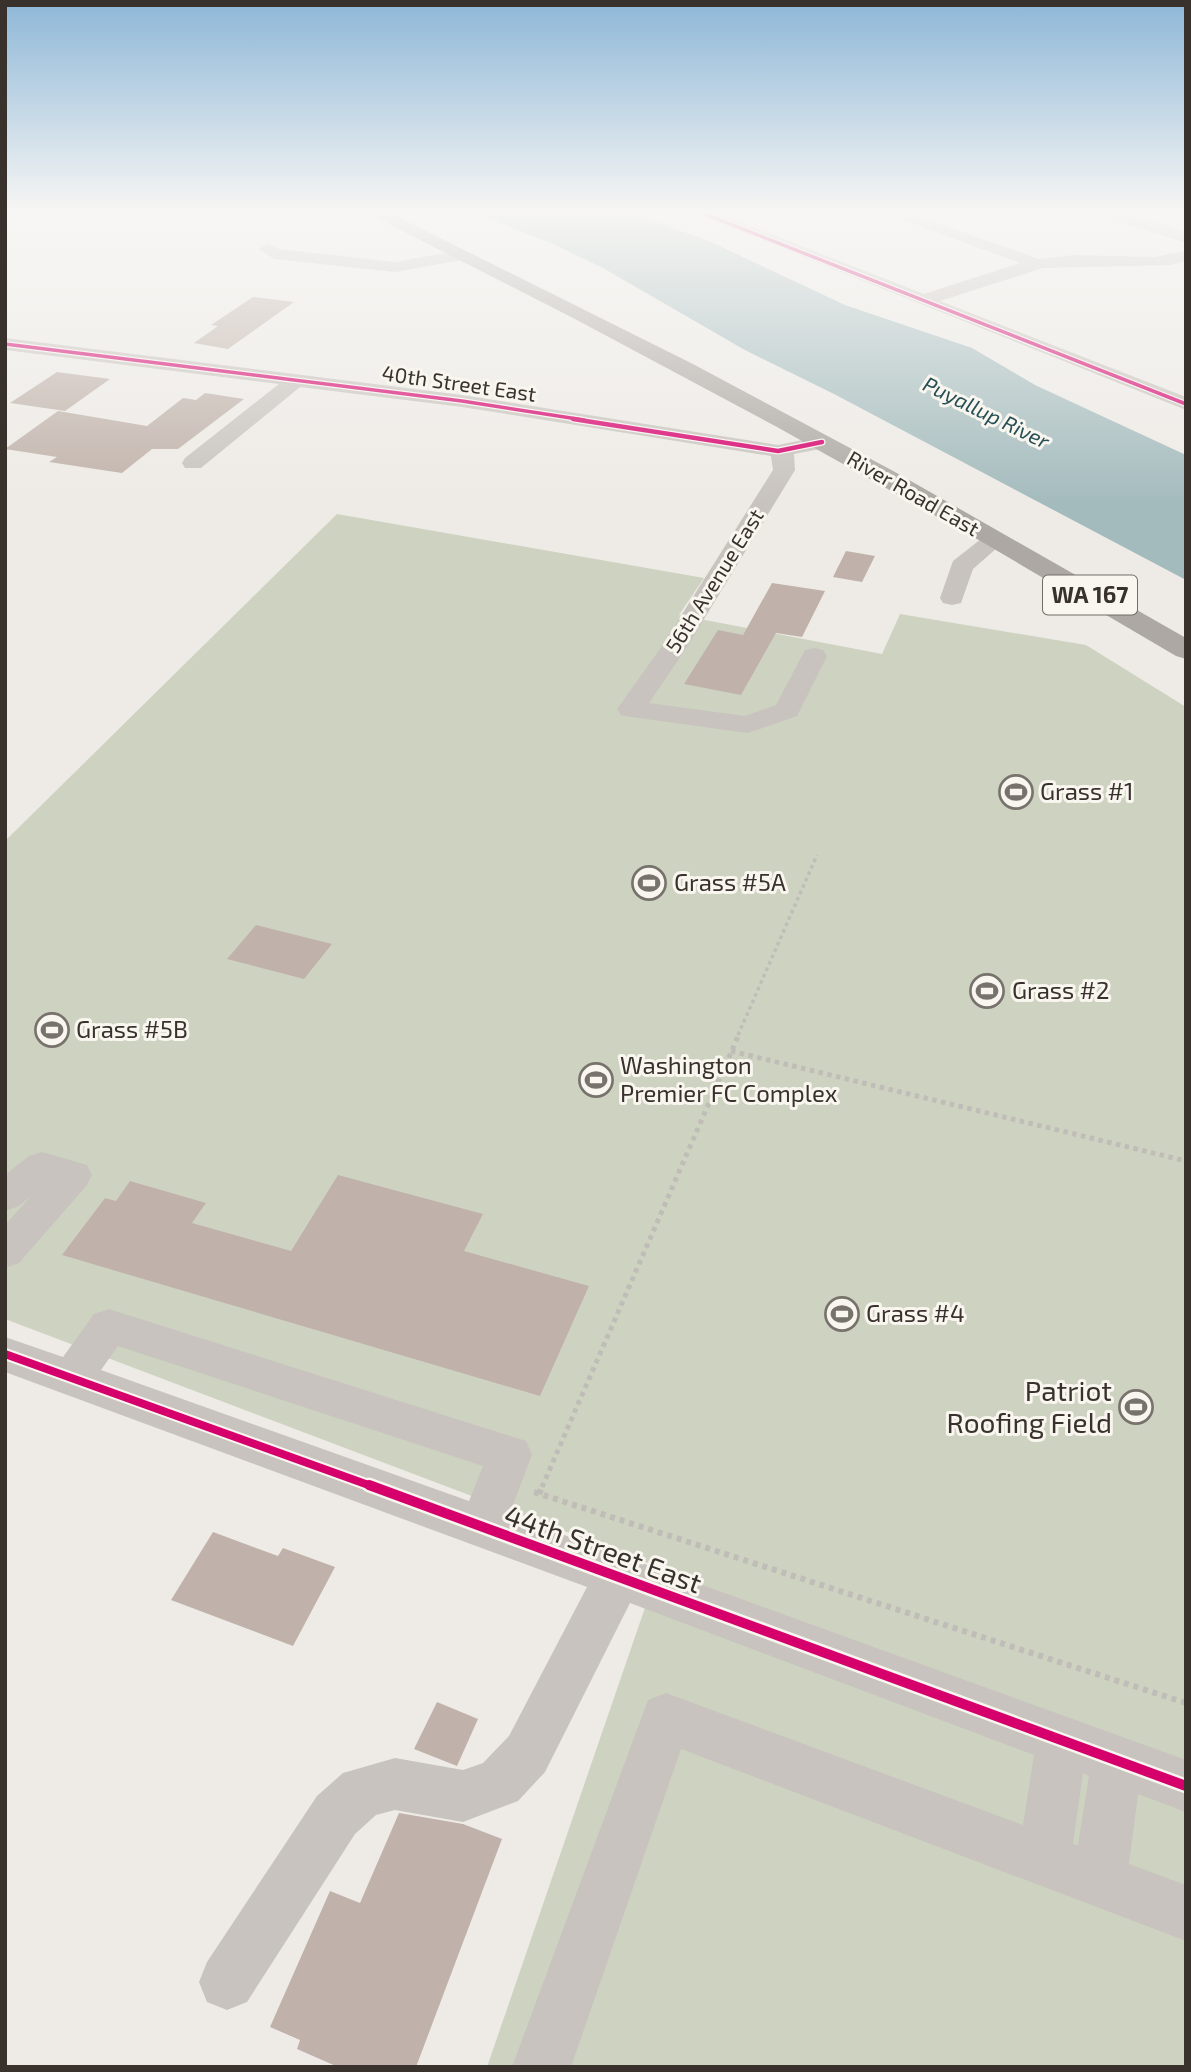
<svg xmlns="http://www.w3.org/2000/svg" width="1191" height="2072" font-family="'Exo 2',sans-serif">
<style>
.green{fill:#ced3c1}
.water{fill:#a4bbbd}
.building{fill:#c0b2aa}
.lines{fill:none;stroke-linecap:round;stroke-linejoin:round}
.path-far2{stroke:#c0bcb7;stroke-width:3.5;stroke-dasharray:3.5 3.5;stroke-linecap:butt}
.path-far1{stroke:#c0bcb7;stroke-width:5;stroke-dasharray:4.5 4.5;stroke-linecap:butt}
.path{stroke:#c0bcb7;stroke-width:6;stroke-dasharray:5 5;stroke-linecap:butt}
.minor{fill:#c8c3be;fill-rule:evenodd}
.major{fill:#ada8a3;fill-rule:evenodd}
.cycleway-far3-casing{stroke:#f9f5ef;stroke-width:6}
.cycleway-far2-casing{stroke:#f9f5ef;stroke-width:7}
.cycleway-far1-casing{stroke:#f9f5ef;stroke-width:12}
.cycleway-casing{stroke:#f9f5ef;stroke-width:15}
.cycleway-far3{stroke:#d6006c;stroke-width:3.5}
.cycleway-far2{stroke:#d6006c;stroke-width:4.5}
.cycleway-far1{stroke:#d6006c;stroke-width:8}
.cycleway{stroke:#d6006c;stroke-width:10}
.labels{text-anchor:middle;stroke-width:6;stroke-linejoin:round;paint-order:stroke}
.far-street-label{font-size:21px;fill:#38312c;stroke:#f9f5ef}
.far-water-label{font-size:21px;font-style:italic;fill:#264f56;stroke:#f9f5ef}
.shield{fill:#f9f5ef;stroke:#726c66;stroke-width:2}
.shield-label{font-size:23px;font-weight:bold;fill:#38312c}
.poi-label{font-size:24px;fill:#38312c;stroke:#f9f5ef;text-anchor:start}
.near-poi-label{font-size:28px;fill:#38312c;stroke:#f9f5ef;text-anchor:end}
.near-street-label{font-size:28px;fill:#38312c;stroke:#f9f5ef}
</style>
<rect width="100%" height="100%" fill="#eeebe6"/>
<!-- green -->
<polygon class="green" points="337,514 704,578 679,615 882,654 900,614 1086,645 1186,707 1186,2067 487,2067 659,1567 5,1319 5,841"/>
<!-- water -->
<polygon class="water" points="475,213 632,213 711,242 845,305 972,348 1035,385 1186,455 1186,580 834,394 743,349 603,268 551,243"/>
<!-- building -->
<g class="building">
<polygon points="253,297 294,302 228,349 194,343 218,326 211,325"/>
<polygon points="57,372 110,379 65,411 10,403"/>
<polygon points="205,393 244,399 178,449 152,449 122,473 49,462 57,457 5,449 58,411 147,426 183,398 196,400"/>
<polygon points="846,551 875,556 862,582 833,577"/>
<polygon points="772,583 825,591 802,637 776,633 741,695 684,684 718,630 743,635"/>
<polygon points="256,925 332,944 304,979 227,959"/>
<polygon points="338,1175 483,1214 464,1251 589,1286 540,1396 62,1255 105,1198 116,1201 130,1181 206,1203 192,1223 291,1251"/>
<polygon points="213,1532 278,1556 283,1548 335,1567 293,1646 171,1600"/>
<polygon points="437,1702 478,1719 457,1766 414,1749"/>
<polygon points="399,1813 463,1824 502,1839 416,2067 338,2067 297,2049 300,2040 270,2027 330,1891 360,1903"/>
</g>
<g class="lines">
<!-- path-far2 -->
<polyline class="path-far2" points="738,1035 817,855"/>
<!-- path-far1 -->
<g class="path-far1">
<polyline points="731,1051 1186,1161"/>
<polyline points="542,1487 739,1034"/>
</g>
<!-- path -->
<g class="path">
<polyline points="534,1492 1186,1703"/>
<polyline points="539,1494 543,1485"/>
</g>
<!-- minor -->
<g class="minor">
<polygon points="694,213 717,213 924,294 1020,263 884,213 909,213 1039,259 1074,255 1154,257 1186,251 1186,261 1170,265 1043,268 940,301 1186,397 1186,410"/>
<polygon points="1100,213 1126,213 1186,233 1186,243 1102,216"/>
<polygon points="267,244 279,249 395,262 463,250 471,255 463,260 395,272 274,259 259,249"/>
<polygon points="5,338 462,395 778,445 822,436 830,437 833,442 830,447 794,454 795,470 687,647 649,703 745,716 776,705 805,650 814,648 823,650 827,656 797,716 748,733 631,717 621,715 617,709 662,646 773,470 771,456 462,407 300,387 201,468 185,468 182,463 185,458 279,384 5,350"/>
<polygon points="994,533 1002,535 1006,540 973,569 961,603 952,605 943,603 940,598 953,561 986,535"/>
<polygon points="42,1152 87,1165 92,1175 87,1185 19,1263 5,1268 5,1225 32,1195 19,1206 5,1211 5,1175 29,1156"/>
<path d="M109,1309L526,1441L532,1455L509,1515L1186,1760V1812L1138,1794L1129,1864L1186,1885V1941L681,1749L571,2067H512L648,1700L666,1693L1023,1825L1034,1755L630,1603L545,1772L518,1801L463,1822L395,1810L376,1815L355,1834L247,2002L227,2010L207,2002L199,1982L207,1962L317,1796L343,1773L395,1758L463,1770L483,1763L509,1736L587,1587L5,1372V1337L63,1357L94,1314ZM118,1346L483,1466L469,1501L101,1370ZM1083,1773L1089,1776L1078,1845L1073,1844Z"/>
</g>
<!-- major -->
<polygon class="major" points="367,213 390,213 691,363 895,472 1186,638 1186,659 1176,656 977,539 777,427 575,319"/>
<!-- cycleway-far3 casing -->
<g class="cycleway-far3-casing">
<g id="cycleway-far3">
<polyline points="702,213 1186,404"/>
<polyline points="5,344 462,401 584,420"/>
</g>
</g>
<!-- cycleway-far2 casing -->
<g class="cycleway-far2-casing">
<polyline id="cycleway-far2" points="573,419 778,451 822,442"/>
</g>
<!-- cycleway-far1 casing -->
<g class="cycleway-far1-casing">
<polyline id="cycleway-far1" points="5,1354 374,1487"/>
</g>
<!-- cycleway casing -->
<g class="cycleway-casing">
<polyline id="cycleway" points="369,1485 1186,1786"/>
</g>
<!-- cycleway-far3 -->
<use href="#cycleway-far3" class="cycleway-far3"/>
<!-- cycleway-far2 -->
<use href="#cycleway-far2" class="cycleway-far2"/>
<!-- cycleway-far1 -->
<use href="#cycleway-far1" class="cycleway-far1"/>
<!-- cycleway -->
<use href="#cycleway" class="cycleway"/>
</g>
<!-- sky -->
<linearGradient id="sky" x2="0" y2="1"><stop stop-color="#8db7d7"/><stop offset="0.42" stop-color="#f7f6f4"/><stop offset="1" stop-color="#f7f6f4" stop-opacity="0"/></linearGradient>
<rect width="1191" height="503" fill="url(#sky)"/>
<!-- icons -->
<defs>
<g id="stadium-ring" transform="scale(1.75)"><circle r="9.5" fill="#f9f5ef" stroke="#78726d" stroke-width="1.5"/><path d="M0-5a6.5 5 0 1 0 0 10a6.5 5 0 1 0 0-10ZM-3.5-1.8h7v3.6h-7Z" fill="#78726d"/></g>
</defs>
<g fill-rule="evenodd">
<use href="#stadium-ring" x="1016" y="792"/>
<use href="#stadium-ring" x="649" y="883"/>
<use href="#stadium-ring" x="987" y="991"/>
<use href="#stadium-ring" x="52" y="1030"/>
<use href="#stadium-ring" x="596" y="1080"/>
<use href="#stadium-ring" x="842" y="1314"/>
<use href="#stadium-ring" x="1136" y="1407"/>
</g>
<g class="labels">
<!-- far-street labels -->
<g class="far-street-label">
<text transform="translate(459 384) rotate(8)" y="7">40th Street East</text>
<text transform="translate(913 494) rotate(30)" y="7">River Road East</text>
<text transform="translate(715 581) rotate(-58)" y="7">56th Avenue East</text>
</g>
<!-- far-water labels -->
<g class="far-water-label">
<text transform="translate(986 413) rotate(26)" y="7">Puyallup River</text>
</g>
<!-- shield labels -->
<rect class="shield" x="1043" y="575.5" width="94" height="39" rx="5"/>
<g class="shield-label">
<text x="1090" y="603">WA 167</text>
</g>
<!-- poi labels -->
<g class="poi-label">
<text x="1040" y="800">Grass #1</text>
<text x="674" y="891">Grass #5A</text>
<text x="1012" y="999">Grass #2</text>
<text x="76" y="1038">Grass #5B</text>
<text x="620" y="1074">Washington<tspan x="620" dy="28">Premier FC Complex</tspan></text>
<text x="866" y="1322">Grass #4</text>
</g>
<!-- near-poi labels -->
<g class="near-poi-label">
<text x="1112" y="1401">Patriot<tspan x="1112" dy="32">Roofing Field</tspan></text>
</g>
<!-- near-street labels -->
<g class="near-street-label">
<text transform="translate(603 1549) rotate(20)" y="10">44th Street East</text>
</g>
</g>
<!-- border -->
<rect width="1191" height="2072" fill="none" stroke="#38312c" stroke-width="14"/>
</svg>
